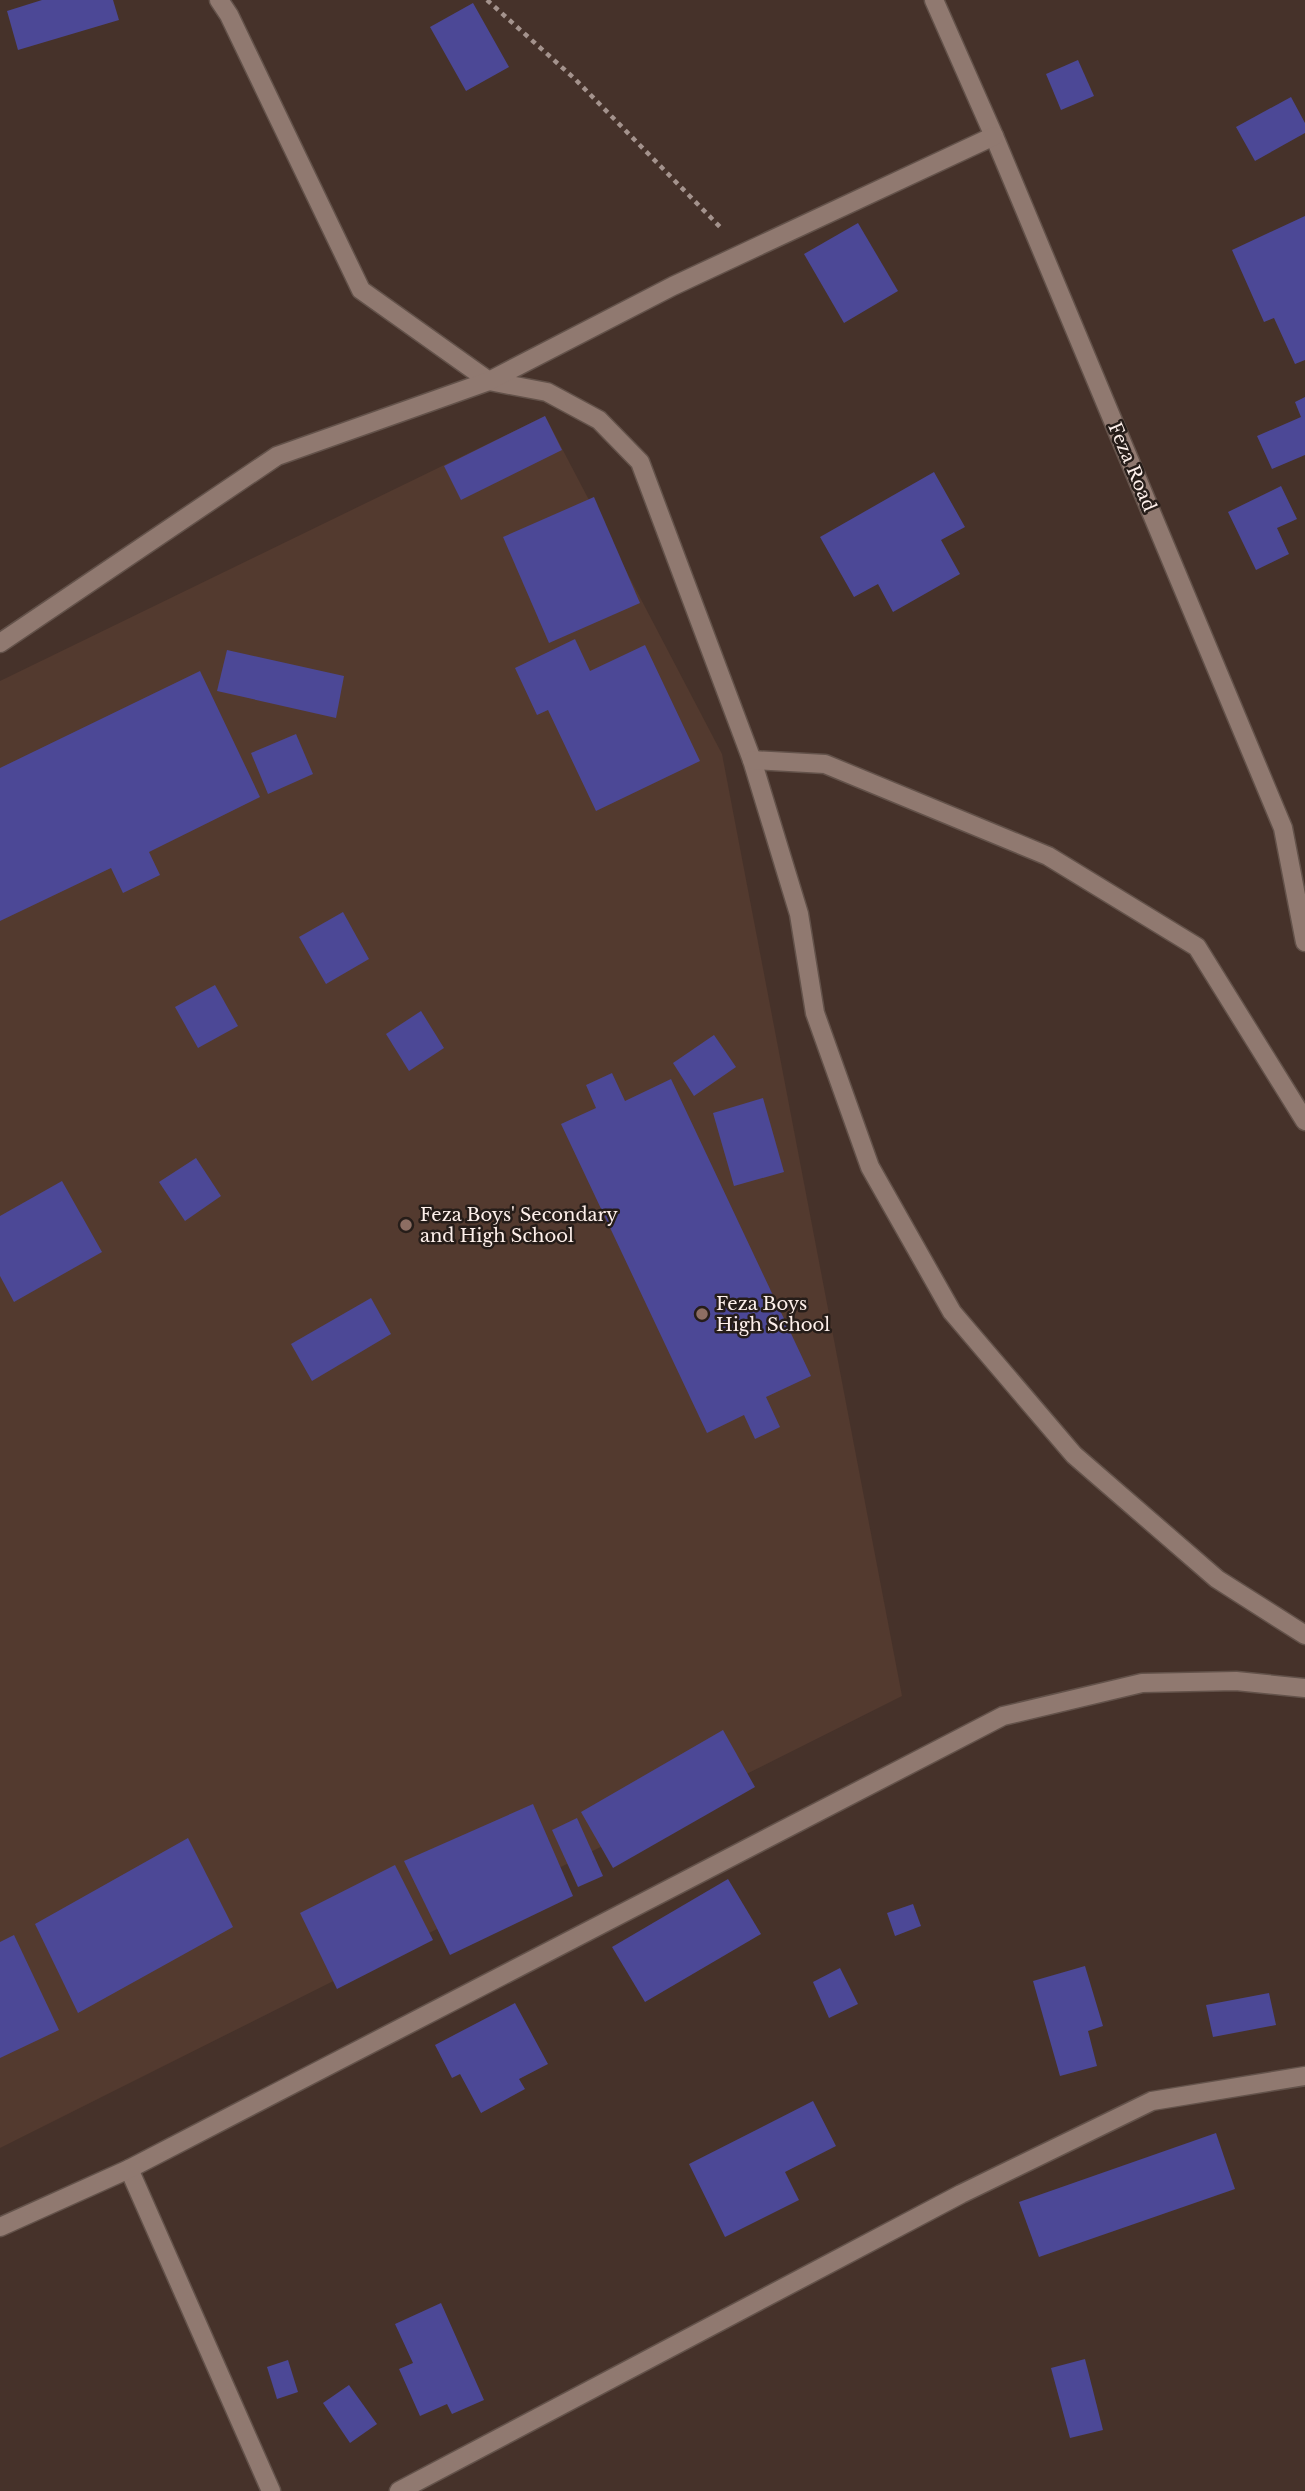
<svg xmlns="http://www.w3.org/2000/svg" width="1305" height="2491" font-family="'Libre Baskerville',serif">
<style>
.built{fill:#533a2f}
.building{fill:#4c4896}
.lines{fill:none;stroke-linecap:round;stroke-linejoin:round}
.street-casing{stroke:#63524a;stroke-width:21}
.path{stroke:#a4938d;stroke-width:4.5;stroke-dasharray:5 5;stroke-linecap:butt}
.street{stroke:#907970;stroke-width:18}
.education-dot{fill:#8d6e63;stroke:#261d19;stroke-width:2.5}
.labels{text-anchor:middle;stroke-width:5;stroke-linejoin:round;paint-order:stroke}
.street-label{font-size:18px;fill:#fef0eb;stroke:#261d19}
.poi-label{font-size:18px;fill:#fef0eb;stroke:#261d19;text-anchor:start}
</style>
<rect width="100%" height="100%" fill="#46322a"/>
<!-- built -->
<polygon class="built" points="545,416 722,754 902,1696 0,2148 0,681"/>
<!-- building -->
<g class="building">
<polygon points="42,0 113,0 119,20 18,50 7,11"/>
<polygon points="473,3 509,67 466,91 430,27"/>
<polygon points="1078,60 1094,96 1061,110 1046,74"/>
<polygon points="1291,97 1305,123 1305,133 1255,161 1236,127"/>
<polygon points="1305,216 1305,360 1295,364 1274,318 1264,322 1232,250"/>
<polygon points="858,223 898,291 844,323 804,254"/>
<polygon points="1305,397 1305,455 1272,469 1257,436 1301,417 1295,402"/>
<polygon points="545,416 562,450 461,500 444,466"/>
<polygon points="934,472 965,527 941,540 960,574 893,612 878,584 854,597 820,537"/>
<polygon points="1281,486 1297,519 1277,528 1289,554 1256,570 1228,512"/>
<polygon points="594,497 640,603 549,643 503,537"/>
<polygon points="575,639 590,671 645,645 700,761 596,811 548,710 537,715 515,668"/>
<polygon points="227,650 344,676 336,718 217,691"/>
<polygon points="200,671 260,797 149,852 160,875 123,893 111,868 0,921 0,768"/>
<polygon points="296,734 313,774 268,794 251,753"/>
<polygon points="343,912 369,959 326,984 299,937"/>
<polygon points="215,985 238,1026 198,1048 175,1007"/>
<polygon points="421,1011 444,1048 409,1071 386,1034"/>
<polygon points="714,1035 736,1067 694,1096 673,1063"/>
<polygon points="612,1073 625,1101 671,1079 811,1376 766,1397 780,1427 755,1439 744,1415 707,1433 561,1124 596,1108 586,1085"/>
<polygon points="763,1098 784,1172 734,1186 713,1113"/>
<polygon points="196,1158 221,1196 185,1221 159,1182"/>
<polygon points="62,1181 102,1252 14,1302 0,1276 0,1216"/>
<polygon points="371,1298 391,1334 312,1381 291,1344"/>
<polygon points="723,1730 755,1787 613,1868 581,1812"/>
<polygon points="533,1804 573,1896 450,1955 404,1861"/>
<polygon points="577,1818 603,1876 578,1887 552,1830"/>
<polygon points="188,1838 233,1927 78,2013 35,1924"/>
<polygon points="395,1865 433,1940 337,1989 300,1913"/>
<polygon points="728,1879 761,1934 645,2002 612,1947"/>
<polygon points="913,1904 921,1926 895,1936 887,1913"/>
<polygon points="14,1935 59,2030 0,2058 0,1942"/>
<polygon points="1085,1966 1103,2026 1088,2031 1097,2066 1060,2076 1033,1981"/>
<polygon points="840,1968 858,2004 829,2018 813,1982"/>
<polygon points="1269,1993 1276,2025 1213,2037 1206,2005"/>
<polygon points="515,2003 548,2064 519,2079 525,2089 481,2113 460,2074 452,2078 435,2045"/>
<polygon points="813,2101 836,2146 785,2172 799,2200 725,2237 689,2164"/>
<polygon points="1216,2133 1235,2189 1039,2257 1019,2202"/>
<polygon points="441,2303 484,2400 452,2414 447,2404 420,2416 399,2369 413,2363 395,2324"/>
<polygon points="1085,2359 1103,2430 1070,2438 1051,2368"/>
<polygon points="288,2360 298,2392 277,2399 267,2367"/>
<polygon points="349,2385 377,2424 350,2443 323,2403"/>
</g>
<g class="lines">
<!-- street casing -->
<g class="street-casing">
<g id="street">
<polyline points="219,0 229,15 361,290 489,381 547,392 599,420 640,462 752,760 799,914 815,1013 870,1167 952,1312 1074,1455 1217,1579 1305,1635"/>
<polyline points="934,0 994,136 1283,828 1305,942"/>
<polyline points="0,643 277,456 489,381 673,286 994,136"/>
<polyline points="752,760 825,764 1048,856 1197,947 1305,1121"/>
<polyline points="129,2169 271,2491"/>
<polyline points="0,2227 129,2169 1003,1716 1142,1683 1236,1681 1305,1688"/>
<polyline points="399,2491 961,2194 1152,2101 1305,2076"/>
</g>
</g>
<!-- path -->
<polyline class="path" points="487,0 575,79 722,229"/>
<!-- street -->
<use href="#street" class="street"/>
</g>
<!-- markers -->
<g class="education-dot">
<circle cx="406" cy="1225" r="7"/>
<circle cx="702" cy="1314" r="7"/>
</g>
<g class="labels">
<!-- street labels -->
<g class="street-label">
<text transform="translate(1132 467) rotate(67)" y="6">Feza Road</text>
</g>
<!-- poi labels -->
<g class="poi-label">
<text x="420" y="1221">Feza Boys' Secondary<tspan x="420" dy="21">and High School</tspan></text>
<text x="716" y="1310">Feza Boys<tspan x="716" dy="21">High School</tspan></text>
</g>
</g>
</svg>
